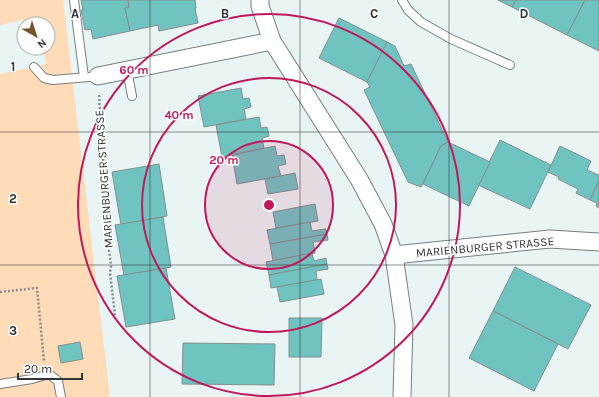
<svg xmlns="http://www.w3.org/2000/svg" width="599" height="397" font-family="Karla,sans-serif">
<style>
.green{fill:#ffdbb8}
.building{fill:#6fc4c2;stroke:#838e8e}
.lines{fill:none;stroke-linecap:round;stroke-linejoin:round}
.service-casing{stroke:#757f7f;stroke-width:10}
.minor-casing{stroke:#757f7f;stroke-width:19}
.path{stroke:#858d8d;stroke-width:2.5;stroke-dasharray:2 2;stroke-linecap:butt}
.service{stroke:#fff;stroke-width:8}
.minor{stroke:#fff;stroke-width:17}
.grid{fill:none;stroke:#303535;stroke-width:1;stroke-opacity:0.55}
.ring{fill:none;stroke:#c2185b;stroke-width:2}
.labels{text-anchor:middle;stroke-width:3;stroke-linejoin:round;paint-order:stroke}
.street-label{font-size:12px;fill:#303535;stroke:#fff}
.grid-label{font-size:13px;text-anchor:middle;font-weight:bold;fill:#303535;stroke:#fff;stroke-width:3;stroke-linejoin:round;paint-order:stroke}
.centre{fill:#c2185b;stroke:#fff;stroke-width:2}
.ring-label{font-size:12px;text-anchor:middle;font-weight:bold;fill:#c2185b;stroke:#fff;stroke-width:3;stroke-linejoin:round;paint-order:stroke}
</style>
<rect width="100%" height="100%" fill="#e9f5f4"/>
<!-- green -->
<polygon class="green" points="0,0 63,0 110,397 0,397 0,74 46,64 43,48 48,48 48,24 38,24 36,17 0,25"/>
<!-- building -->
<g class="building">
<polygon points="81,0 128,0 129,7 125,8 130,31 93,39 91,29 85,30 81,10 83,10"/>
<polygon points="128,0 195,0 196,8 195,8 198,23 159,31 158,25 130,31 125,8 129,7"/>
<polygon points="498,0 516,0 512,7"/>
<polygon points="516,0 585,0 567,35 512,7"/>
<polygon points="585,0 599,0 599,51 567,35"/>
<polygon points="339,18 387,42 367,82 319,58"/>
<polygon points="387,42 395,46 404,66 411,64 448,142 441,146 421,187 408,182 364,90 370,87 367,82"/>
<polygon points="241,88 243,99 249,98 251,107 244,109 246,119 204,127 198,96"/>
<polygon points="259,117 261,128 267,127 269,136 262,138 264,148 222,157 216,125"/>
<polygon points="500,140 551,165 530,209 478,185"/>
<polygon points="448,142 490,162 469,206 423,184 441,146"/>
<polygon points="275,146 277,156 284,155 286,164 278,166 281,176 237,184 232,155"/>
<polygon points="560,146 591,161 587,170 599,175 599,181 590,200 576,193 578,189 558,179 559,177 548,172"/>
<polygon points="159,164 167,216 121,225 112,172"/>
<polygon points="295,173 298,189 268,194 265,179"/>
<polygon points="599,181 599,208 596,206 597,203 590,200"/>
<polygon points="315,204 318,221 276,228 273,212"/>
<polygon points="163,217 171,267 124,275 115,225"/>
<polygon points="310,222 312,231 326,229 327,234 270,244 267,230"/>
<polygon points="327,234 328,240 313,242 315,253 273,261 270,244"/>
<polygon points="312,253 314,261 326,258 327,264 269,275 266,262"/>
<polygon points="327,264 328,269 316,271 317,280 271,288 269,275"/>
<polygon points="515,267 591,305 568,349 493,311"/>
<polygon points="166,268 175,319 126,327 117,276"/>
<polygon points="321,279 324,294 280,302 277,287"/>
<polygon points="493,311 558,344 534,391 469,358"/>
<polygon points="289,318 322,318 321,357 289,357"/>
<polygon points="80,342 83,359 61,363 58,346"/>
<polygon points="183,343 275,344 274,385 182,384"/>
</g>
<g class="lines">
<!-- service casing -->
<g class="service-casing">
<g id="service">
<polyline points="74,0 84,77"/>
<polyline points="402,0 408,10 421,22 451,39 510,65"/>
<polyline points="34,67 44,78 53,80 89,77"/>
<polyline points="127,70 132,96"/>
<polyline points="0,384 32,379 49,374 58,381 61,397"/>
</g>
</g>
<!-- minor casing -->
<g class="minor-casing">
<g id="minor">
<polyline points="260,0 260,6 272,41 359,179 383,224 394,255 404,325 402,397"/>
<polyline points="98,76 272,41"/>
<polyline points="394,255 550,239 599,242"/>
</g>
</g>
<!-- path -->
<g class="path">
<polyline points="99,95 104,175 109,218 106,226 111,266 110,273 115,315"/>
<polyline points="0,292 37,288 44,361"/>
</g>
<!-- service -->
<use href="#service" class="service"/>
<!-- minor -->
<use href="#minor" class="minor"/>
</g>
<!-- grid -->
<path class="grid" d="M150,0V397M300,0V397M449,0V397M0,132H599M0,265H599"/>
<!-- distance rings -->
<circle cx="269" cy="205" r="64" fill="#c2185b" fill-opacity=".12"/>
<g class="ring">
<circle cx="269" cy="205" r="64"/>
<circle cx="269" cy="205" r="127"/>
<circle cx="269" cy="205" r="191"/>
</g>
<g class="labels">
<!-- street labels -->
<g class="street-label">
<text transform="translate(104 179) rotate(-94)" y="4">MARIENBURGER STRASSE</text>
<text transform="translate(485 247) rotate(-5)" y="4">MARIENBURGER STRASSE</text>
</g>
</g>
<g class="grid-label">
<text x="75" y="18">A</text>
<text x="225" y="18">B</text>
<text x="374" y="18">C</text>
<text x="524" y="18">D</text>
<text x="13" y="71">1</text>
<text x="13" y="203">2</text>
<text x="13" y="335">3</text>
</g>
<circle cx="269" cy="205" r="6" class="centre"/>
<g class="ring-label">
<text x="134" y="74">60 m</text>
<text x="179" y="119">40 m</text>
<text x="224" y="164">20 m</text>
</g>
<!-- north arrow -->
<g transform="translate(36 36) rotate(141)"><circle r="19" fill="#ffffff" stroke="#acaeae"/>
<path d="M0-3L7 15L0 10L-7 15Z" fill="#78542e"/>
<text y="-6" font-size="11" font-weight="bold" text-anchor="middle" fill="#303535">N</text>
</g>
<!-- scale -->
<path d="M18 373v6h64v-6" fill="none" stroke="#303535" stroke-width="2"/>
<text x="24" y="373" font-size="12" fill="#303535" stroke="#ffffff" stroke-width="3" paint-order="stroke">20 m</text>
</svg>
